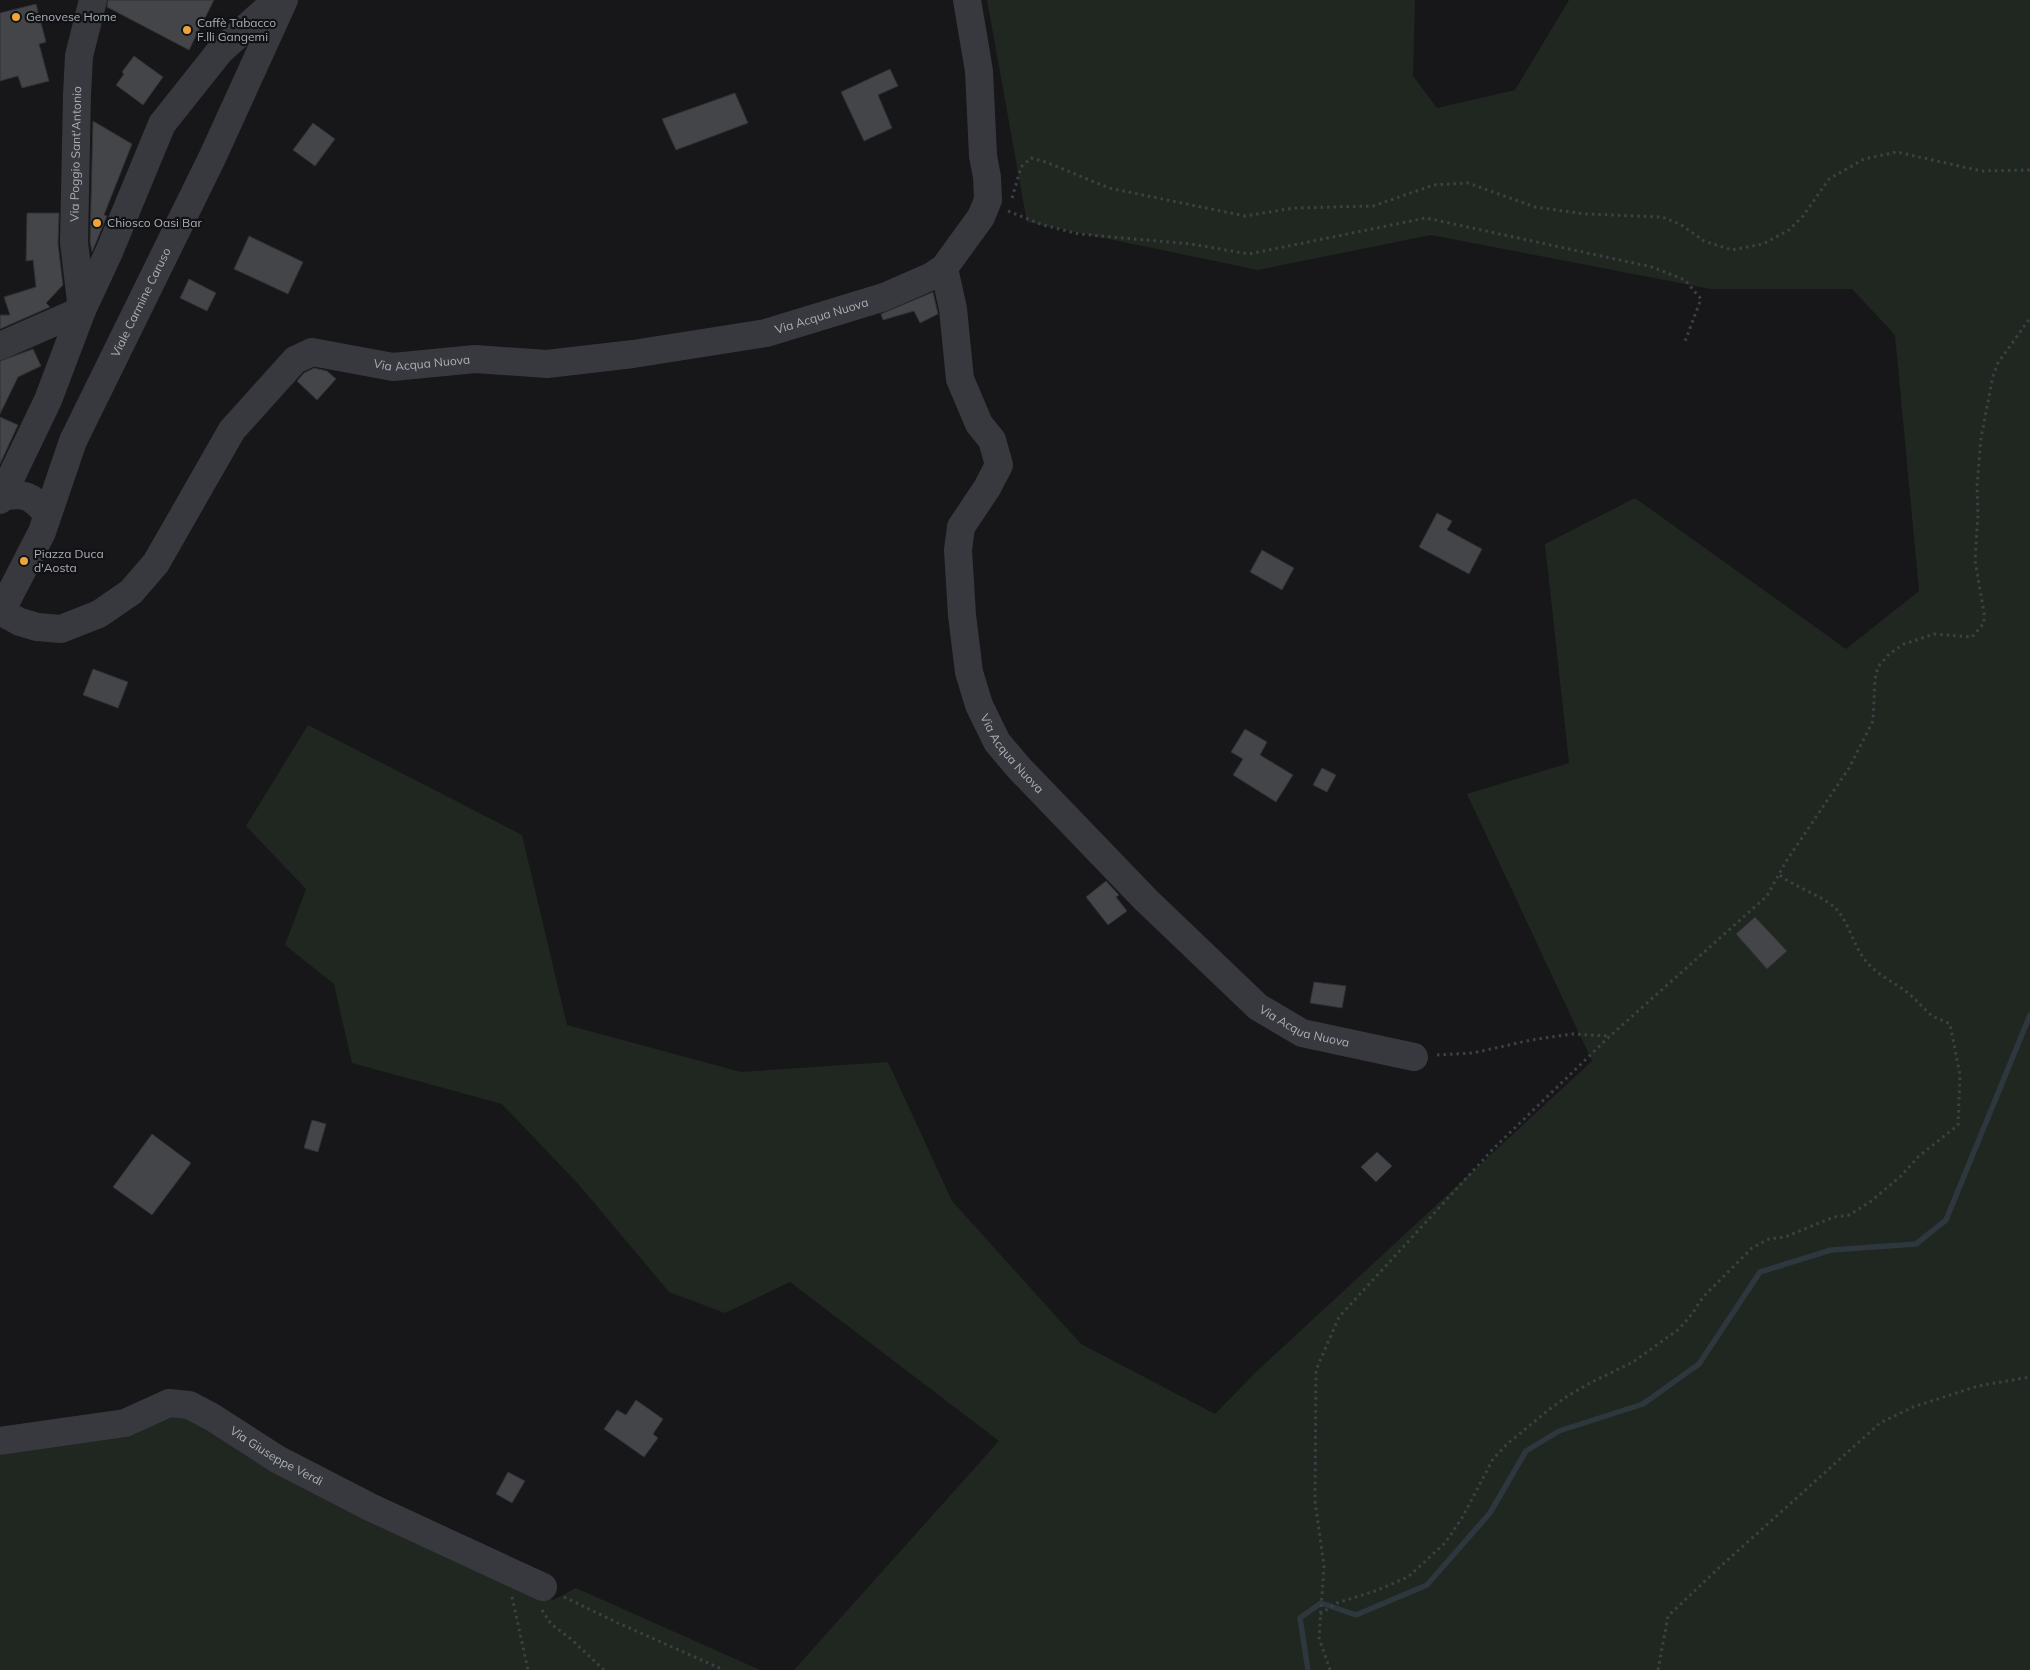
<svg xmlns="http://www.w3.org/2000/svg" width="2030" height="1670" font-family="Mulish,sans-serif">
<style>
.green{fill:#1f2720}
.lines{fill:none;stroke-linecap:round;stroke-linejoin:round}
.stream{stroke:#2d373d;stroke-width:5.5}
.building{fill:#434549;stroke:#313135}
.path{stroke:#3e4045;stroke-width:3;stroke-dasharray:2.5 4;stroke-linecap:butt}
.minor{stroke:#38393e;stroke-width:28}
.poi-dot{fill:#eda43a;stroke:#121214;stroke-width:2}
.labels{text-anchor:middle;stroke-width:4.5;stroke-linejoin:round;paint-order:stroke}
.poi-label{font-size:12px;fill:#a9afb8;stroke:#121214;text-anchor:start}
.street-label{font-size:12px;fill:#a9afb8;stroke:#121214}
</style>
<rect width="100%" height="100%" fill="#171719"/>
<!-- green -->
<g class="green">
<polygon points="987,0 1415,0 1413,76 1437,108 1515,90 1569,0 2030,0 2030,1670 794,1670 999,1441 790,1282 725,1313 669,1292 580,1186 502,1104 352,1063 334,984 285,945 306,889 246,826 308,725 522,835 567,1025 741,1072 888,1062 952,1201 1081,1344 1215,1414 1256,1372 1592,1061 1467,794 1569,763 1545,544 1635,498 1846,649 1919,591 1895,335 1852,289 1711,289 1431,235 1258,270 1027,222"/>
<polygon points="185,1411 363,1513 553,1600 576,1588 760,1670 0,1670 0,1455 97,1439"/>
</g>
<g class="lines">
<!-- stream -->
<polyline class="stream" points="1308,1670 1300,1618 1321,1603 1356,1615 1427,1585 1490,1513 1526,1451 1559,1431 1643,1404 1699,1364 1760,1272 1831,1250 1916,1244 1946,1220 2030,1015"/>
</g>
<!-- building -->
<g class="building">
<polygon points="108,0 214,0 189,50 107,7"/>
<polygon points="36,4 46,42 39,44 49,81 22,88 18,76 0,81 0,13"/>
<polygon points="134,56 163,77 143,105 116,85 124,74 122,72"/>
<polygon points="890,69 898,86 878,95 892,128 864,141 841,92"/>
<polygon points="735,93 748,123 676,150 662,119"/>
<polygon points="93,121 132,144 104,215 107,216 92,252 90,241"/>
<polygon points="313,123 335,139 315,166 293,150"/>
<polygon points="27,213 59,213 58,244 63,285 46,303 50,307 0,329 0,315 10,315 4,297 36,287 33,260 26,261"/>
<polygon points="249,236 303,262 288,294 234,269"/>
<polygon points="189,279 216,293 207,311 180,298"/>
<polygon points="933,292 938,314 920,323 914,311 883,320 881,314"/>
<polygon points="33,349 41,366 18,377 0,414 0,361"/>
<polygon points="314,368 327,371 336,379 317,400 297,381 304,373"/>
<polygon points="0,417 18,425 0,464"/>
<polygon points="1437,513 1452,521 1447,530 1482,549 1469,574 1419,547"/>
<polygon points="1262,550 1294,568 1282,590 1250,572"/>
<polygon points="93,669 128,682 118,708 83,695"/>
<polygon points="1245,729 1267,742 1260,755 1293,775 1276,802 1233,775 1243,759 1231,752"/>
<polygon points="1322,768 1336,775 1327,792 1313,785"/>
<polygon points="1106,881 1119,895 1116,897 1127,911 1108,925 1086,897"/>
<polygon points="1755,917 1787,951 1767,969 1736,934"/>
<polygon points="1314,982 1346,986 1342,1008 1310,1003"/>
<polygon points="312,1120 326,1124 318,1152 304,1148"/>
<polygon points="152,1134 191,1163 152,1215 113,1187"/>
<polygon points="1377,1152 1392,1166 1376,1182 1361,1167"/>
<polygon points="636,1400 663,1419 653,1434 658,1438 644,1457 604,1429 617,1410 626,1415"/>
<polygon points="508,1472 525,1481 512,1503 496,1494"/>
</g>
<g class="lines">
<!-- path -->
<g class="path">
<polyline points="1012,198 1021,167 1031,158 1046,162 1109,188 1245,216 1294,208 1373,206 1434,185 1468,183 1535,207 1585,214 1662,217 1680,224 1704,241 1732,250 1763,244 1789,230 1803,216 1829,179 1864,159 1897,152 1981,171 2030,170"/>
<polyline points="1008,211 1043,225 1079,234 1191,244 1249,254 1426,218 1652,267 1685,280 1701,299 1684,344"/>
<polyline points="1437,1055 1473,1053 1531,1040 1572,1034 1609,1036"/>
<polyline points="512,1597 528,1670"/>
<polyline points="564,1597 618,1623 724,1670"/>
<polyline points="542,1610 551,1624 571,1639 604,1670"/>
<path d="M1320,1614L1337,1603L1375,1591L1408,1577L1445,1543L1462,1518L1493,1459L1507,1444L1551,1408L1569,1395L1590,1383L1633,1362L1679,1329L1692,1314L1703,1297L1752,1248L1769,1239L1785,1237L1834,1217L1849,1215L1870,1202L1901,1176L1918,1157L1958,1125L1960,1075L1950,1024C1943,1020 1936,1019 1930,1014C1921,1006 1914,997 1904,990C1891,981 1875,973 1865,960C1853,945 1848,919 1834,907C1821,895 1786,883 1779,874"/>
<polyline points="1330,1670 1319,1638 1324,1566 1315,1501 1316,1370 1339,1317 1493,1149 1610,1036 1767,896 1785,863 1849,768 1873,721 1875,679 1878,667 1889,654 1904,644 1934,634 1972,637 1984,623 1984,613 1975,560 1978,515 1977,486 1981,438 1993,376 1998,363 2030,318"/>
<polyline points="1658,1670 1668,1616 1722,1565 1880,1423 1913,1407 1978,1386 2030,1377"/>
</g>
<!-- minor -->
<g class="minor">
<path id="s1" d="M944,268L953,309L960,379L979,424L992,440L999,465L987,488L961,527L958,550L962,615L969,672L979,705L997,742L1019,768L1146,900L1258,1007L1302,1033L1414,1057"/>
<path id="s2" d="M0,346L82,310L74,242L77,95L79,56L93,0"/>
<path d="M2,497C26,493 31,495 47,514"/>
<polyline points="0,500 48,400 82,310 109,252 162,124 220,51 277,0"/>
<path id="s3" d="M0,606L8,598L42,532L73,441L212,158L284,0"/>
<path id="s4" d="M0,611L20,622L37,627L61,629L99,614L131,592L156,563L232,430L295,360L312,352L393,367L475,359L547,364L633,354L766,333L884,297L932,276L944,268L981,217L988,200L987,177L983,156L979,71L967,0"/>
<path id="s5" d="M0,1441L125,1423L169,1403L189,1405L212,1417L277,1459L370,1507L543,1587"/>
</g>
</g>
<!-- markers -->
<g class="poi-dot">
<circle cx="16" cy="17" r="5"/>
<circle cx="187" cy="30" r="5"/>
<circle cx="97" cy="223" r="5"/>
<circle cx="24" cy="561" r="5"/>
</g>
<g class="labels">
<!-- poi labels -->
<g class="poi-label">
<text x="26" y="21">Genovese Home</text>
<text x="197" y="27">Caffè Tabacco<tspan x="197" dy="14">F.lli Gangemi</tspan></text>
<text x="107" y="227">Chiosco Oasi Bar</text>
<text x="34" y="558">Piazza Duca<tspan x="34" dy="14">d'Aosta</tspan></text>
</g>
<!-- street labels -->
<g class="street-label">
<text dy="4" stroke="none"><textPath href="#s2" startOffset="246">Via Poggio Sant'Antonio</textPath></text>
<text dy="4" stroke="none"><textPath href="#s3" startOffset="336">Viale Carmine Caruso</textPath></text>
<text dy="4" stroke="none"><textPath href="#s4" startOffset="965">Via Acqua Nuova</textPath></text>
<text dy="4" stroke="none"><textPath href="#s4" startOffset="560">Via Acqua Nuova</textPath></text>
<text dy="4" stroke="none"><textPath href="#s1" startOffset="520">Via Acqua Nuova</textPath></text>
<text dy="4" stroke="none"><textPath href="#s1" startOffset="925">Via Acqua Nuova</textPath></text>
<text dy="4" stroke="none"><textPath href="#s5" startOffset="296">Via Giuseppe Verdi</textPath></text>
</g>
</g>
</svg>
